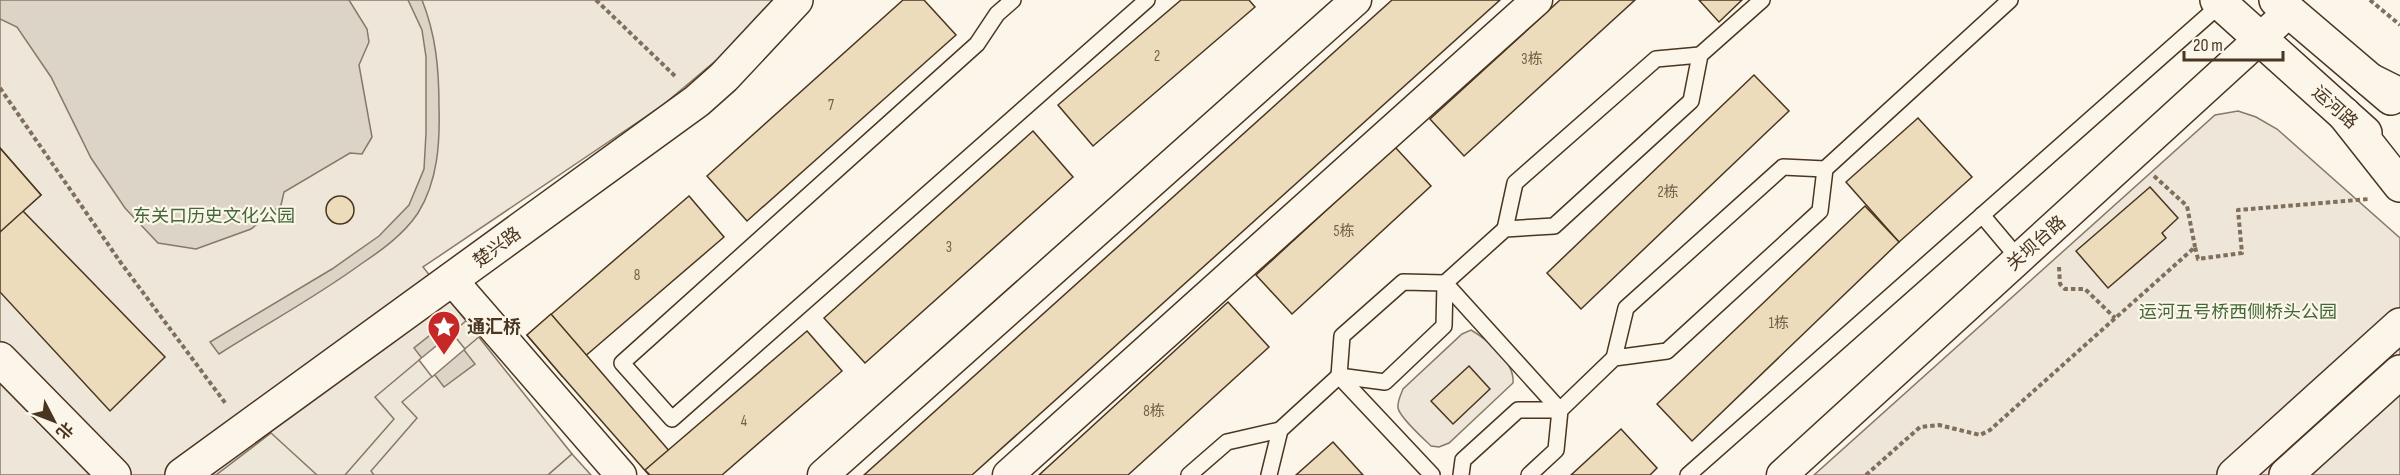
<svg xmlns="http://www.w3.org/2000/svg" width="2400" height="475" font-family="'Sofia Sans Condensed','Noto Sans SC',sans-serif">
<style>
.green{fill:#ede6d9;stroke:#887966;stroke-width:1.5}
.parking{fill:#ede7d9;stroke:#887966;stroke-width:1.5}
.water{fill:#dcd4c6;stroke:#887966;stroke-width:1.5}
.pier{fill:#fbf6e9;stroke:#887966;stroke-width:1.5}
.building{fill:#ecdcbc;stroke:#4a3520;stroke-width:1.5}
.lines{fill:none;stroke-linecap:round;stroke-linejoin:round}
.service-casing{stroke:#4a3520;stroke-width:18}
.minor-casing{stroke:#4a3520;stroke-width:33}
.tertiary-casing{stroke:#4a3520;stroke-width:36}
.primary-casing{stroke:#4a3520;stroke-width:36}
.path{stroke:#7f6f5c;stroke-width:4;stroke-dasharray:4.5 3;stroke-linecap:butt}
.service{stroke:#fbf6e9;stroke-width:15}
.minor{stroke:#fbf6e9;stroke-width:30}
.tertiary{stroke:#fbf6e9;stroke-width:33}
.primary{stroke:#fbf6e9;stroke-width:33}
.labels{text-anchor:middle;stroke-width:4.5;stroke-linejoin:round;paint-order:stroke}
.number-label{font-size:15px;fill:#725f47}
.street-label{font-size:18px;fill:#4a3520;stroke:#fbf6e9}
.park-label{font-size:18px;fill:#436837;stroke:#fbf6e9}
.poi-label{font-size:18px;font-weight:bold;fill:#4a3520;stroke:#fbf6e9;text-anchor:start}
</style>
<rect width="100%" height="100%" fill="#fbf6e9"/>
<!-- green -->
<g class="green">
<polygon points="0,0 776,0 726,52 663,105 423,267 572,454 548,475 0,475"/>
<polygon points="2238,111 2256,117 2277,129 2400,238 2400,475 1814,475 2215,115"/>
<path d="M1471,330C1488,340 1515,362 1513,383L1449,443L1439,447L1431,446C1423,438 1400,418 1398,408C1397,402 1401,394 1403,389L1462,334Z"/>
</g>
<!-- parking -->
<g class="parking">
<polygon points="467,320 480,336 402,402 417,418 371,471 374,475 345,475 394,419 375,397"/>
<polygon points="271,433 317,475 216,475"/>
<polygon points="572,454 591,475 548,475"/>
</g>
<!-- water -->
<g class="water">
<polygon points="0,0 349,0 367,29 369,42 359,65 372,137 362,154 350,153 284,192 281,205 251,229 196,249 158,243 125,208 91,158 51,77 17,27 0,19"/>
<path d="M408,0H422C436,35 439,69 439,107C440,142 438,181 418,213C404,234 382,250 361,264C316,297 266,324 219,354L210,342L332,269L379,236L409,205L424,169L426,133V57L422,30Z"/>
<polygon points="444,324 475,364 444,387 414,348"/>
</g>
<!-- pier -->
<polygon class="pier" points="452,333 465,349 432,377 419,360"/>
<!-- building -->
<g class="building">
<polygon points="903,0 924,0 956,35 747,221 707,176"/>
<polygon points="1181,0 1249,0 1255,7 1093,146 1058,105"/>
<polygon points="1392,0 1500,0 972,475 864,475"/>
<polygon points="1560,0 1635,0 1464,156 1430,119"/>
<polygon points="1699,0 1742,0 1719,22"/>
<polygon points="1754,75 1789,111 1581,309 1547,273"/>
<polygon points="1918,118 1972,177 1899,242 1846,182"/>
<polygon points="1033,131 1073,177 865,363 824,318"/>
<polygon points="1395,147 1431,186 1292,314 1256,275"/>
<polygon points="0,148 41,195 23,211 165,357 110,411 0,292"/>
<polygon points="0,148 41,195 0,232"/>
<polygon points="2150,187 2178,218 2162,233 2166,238 2108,288 2076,251"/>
<polygon points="689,196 724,237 562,376 527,335"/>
<circle cx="340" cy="210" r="14"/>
<polygon points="1865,206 1899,242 1692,441 1657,404"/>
<polygon points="1228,302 1269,347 1128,475 1039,475"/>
<polygon points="551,314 690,475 649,475 562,376 527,335"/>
<polygon points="807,331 842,371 722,475 650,475 645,470"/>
<polygon points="1469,366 1490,389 1453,424 1431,401"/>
<polygon points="1621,429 1657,468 1650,475 1571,475"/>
<polygon points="1333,442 1363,475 1296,475"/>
</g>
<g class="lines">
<!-- service casing -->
<g class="service-casing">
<g id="service">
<polyline points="1013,0 997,14 977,44 622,363 672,419 1147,0"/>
<polyline points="1982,215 2019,259"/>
<polyline points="1505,229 1515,183 1656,59 1700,55"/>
<polyline points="1614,358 1626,308 1783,167 1825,169"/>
<polyline points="1189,475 1227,442 1280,430"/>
<polyline points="1269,475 1280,430 1339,376 1385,382 1444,326 1445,283 1505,229 1554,226 1691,101 1700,55 1762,0"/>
<polyline points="1432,475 1339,376 1342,336 1403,282 1445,283 1560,410"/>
<polyline points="1461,475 1463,460 1518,410 1560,410"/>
<polyline points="1529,475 1556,450 1560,410 1614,358 1667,351 1820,211 1825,169 2010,0"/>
<polyline points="1688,475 2221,4"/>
</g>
</g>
<!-- minor casing -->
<g class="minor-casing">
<g id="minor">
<polyline points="452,280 621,475"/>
<polyline points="823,475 1356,0"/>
<polyline points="1008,475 1537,0"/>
<polyline points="1782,475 2290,11"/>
</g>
</g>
<!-- tertiary casing -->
<g class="tertiary-casing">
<g id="tertiary">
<polyline points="2217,0 2365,133"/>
<polyline points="2276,0 2391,98"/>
<polyline points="0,359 114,475"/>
<polyline points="182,475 697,101 724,77 796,0"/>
</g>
</g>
<!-- primary casing -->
<g class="primary-casing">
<g id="primary">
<polyline points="2370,80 2400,95"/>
<polyline points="2344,114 2400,185"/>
<polyline points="2234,475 2400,325"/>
<polyline points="2286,475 2400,372"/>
</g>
</g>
<!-- path -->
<g class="path">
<polyline points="596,0 676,77"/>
<polyline points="2370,0 2400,25"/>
<polyline points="0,88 121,263 226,404"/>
<polyline points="2154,176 2187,206 2195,247"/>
<polyline points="2059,267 2060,284 2065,289 2085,289 2115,318"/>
<polyline points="1866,475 1920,427 1939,425 1980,435 1990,430 2195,247 2198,259 2242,253 2238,210 2369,199"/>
</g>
<!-- service -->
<use href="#service" class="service"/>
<!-- minor -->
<use href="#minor" class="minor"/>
<!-- tertiary -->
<use href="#tertiary" class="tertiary"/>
<!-- primary -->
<use href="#primary" class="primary"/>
</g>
<!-- icons -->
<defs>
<g id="sight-pin" transform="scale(1.725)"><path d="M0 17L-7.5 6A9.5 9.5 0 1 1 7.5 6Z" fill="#c62828" stroke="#fbf6e9"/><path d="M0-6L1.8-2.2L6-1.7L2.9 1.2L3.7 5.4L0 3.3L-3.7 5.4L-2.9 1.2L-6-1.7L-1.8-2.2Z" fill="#fff"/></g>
</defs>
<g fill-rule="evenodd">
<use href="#sight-pin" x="444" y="327"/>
</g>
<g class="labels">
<!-- number labels -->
<g class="number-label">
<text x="1157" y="61">2</text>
<text x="1532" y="64">3栋</text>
<text x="831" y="110">7</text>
<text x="1668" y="197">2栋</text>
<text x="1344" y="236">5栋</text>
<text x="949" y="252">3</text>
<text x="637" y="280">8</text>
<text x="1779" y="328">1栋</text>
<text x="1154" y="416">8栋</text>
<text x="744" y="426">4</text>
</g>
<!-- street labels -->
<g class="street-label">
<text transform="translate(2335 107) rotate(42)" y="6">运河路</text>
<text transform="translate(2036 243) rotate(-42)" y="6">关坝台路</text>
<text transform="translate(497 247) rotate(-37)" y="6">楚兴路</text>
</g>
<!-- park labels -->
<g class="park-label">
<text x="214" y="222">东关口历史文化公园</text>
<text x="2238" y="318">运河五号桥西侧桥头公园</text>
</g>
<!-- poi labels -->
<g class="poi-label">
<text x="467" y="333">通汇桥</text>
</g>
</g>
<!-- north arrow -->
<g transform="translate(54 421) rotate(132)" stroke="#fbf6e9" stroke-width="4.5" paint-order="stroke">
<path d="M0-4.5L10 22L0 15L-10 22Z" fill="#4a3520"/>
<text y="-9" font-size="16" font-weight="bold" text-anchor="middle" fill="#4a3520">北</text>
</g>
<!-- scale -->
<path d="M2184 51v9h99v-9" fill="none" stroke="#4a3520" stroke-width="3"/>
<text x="2193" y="51" font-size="18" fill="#4a3520" stroke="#fbf6e9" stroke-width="4.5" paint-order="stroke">20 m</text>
</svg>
